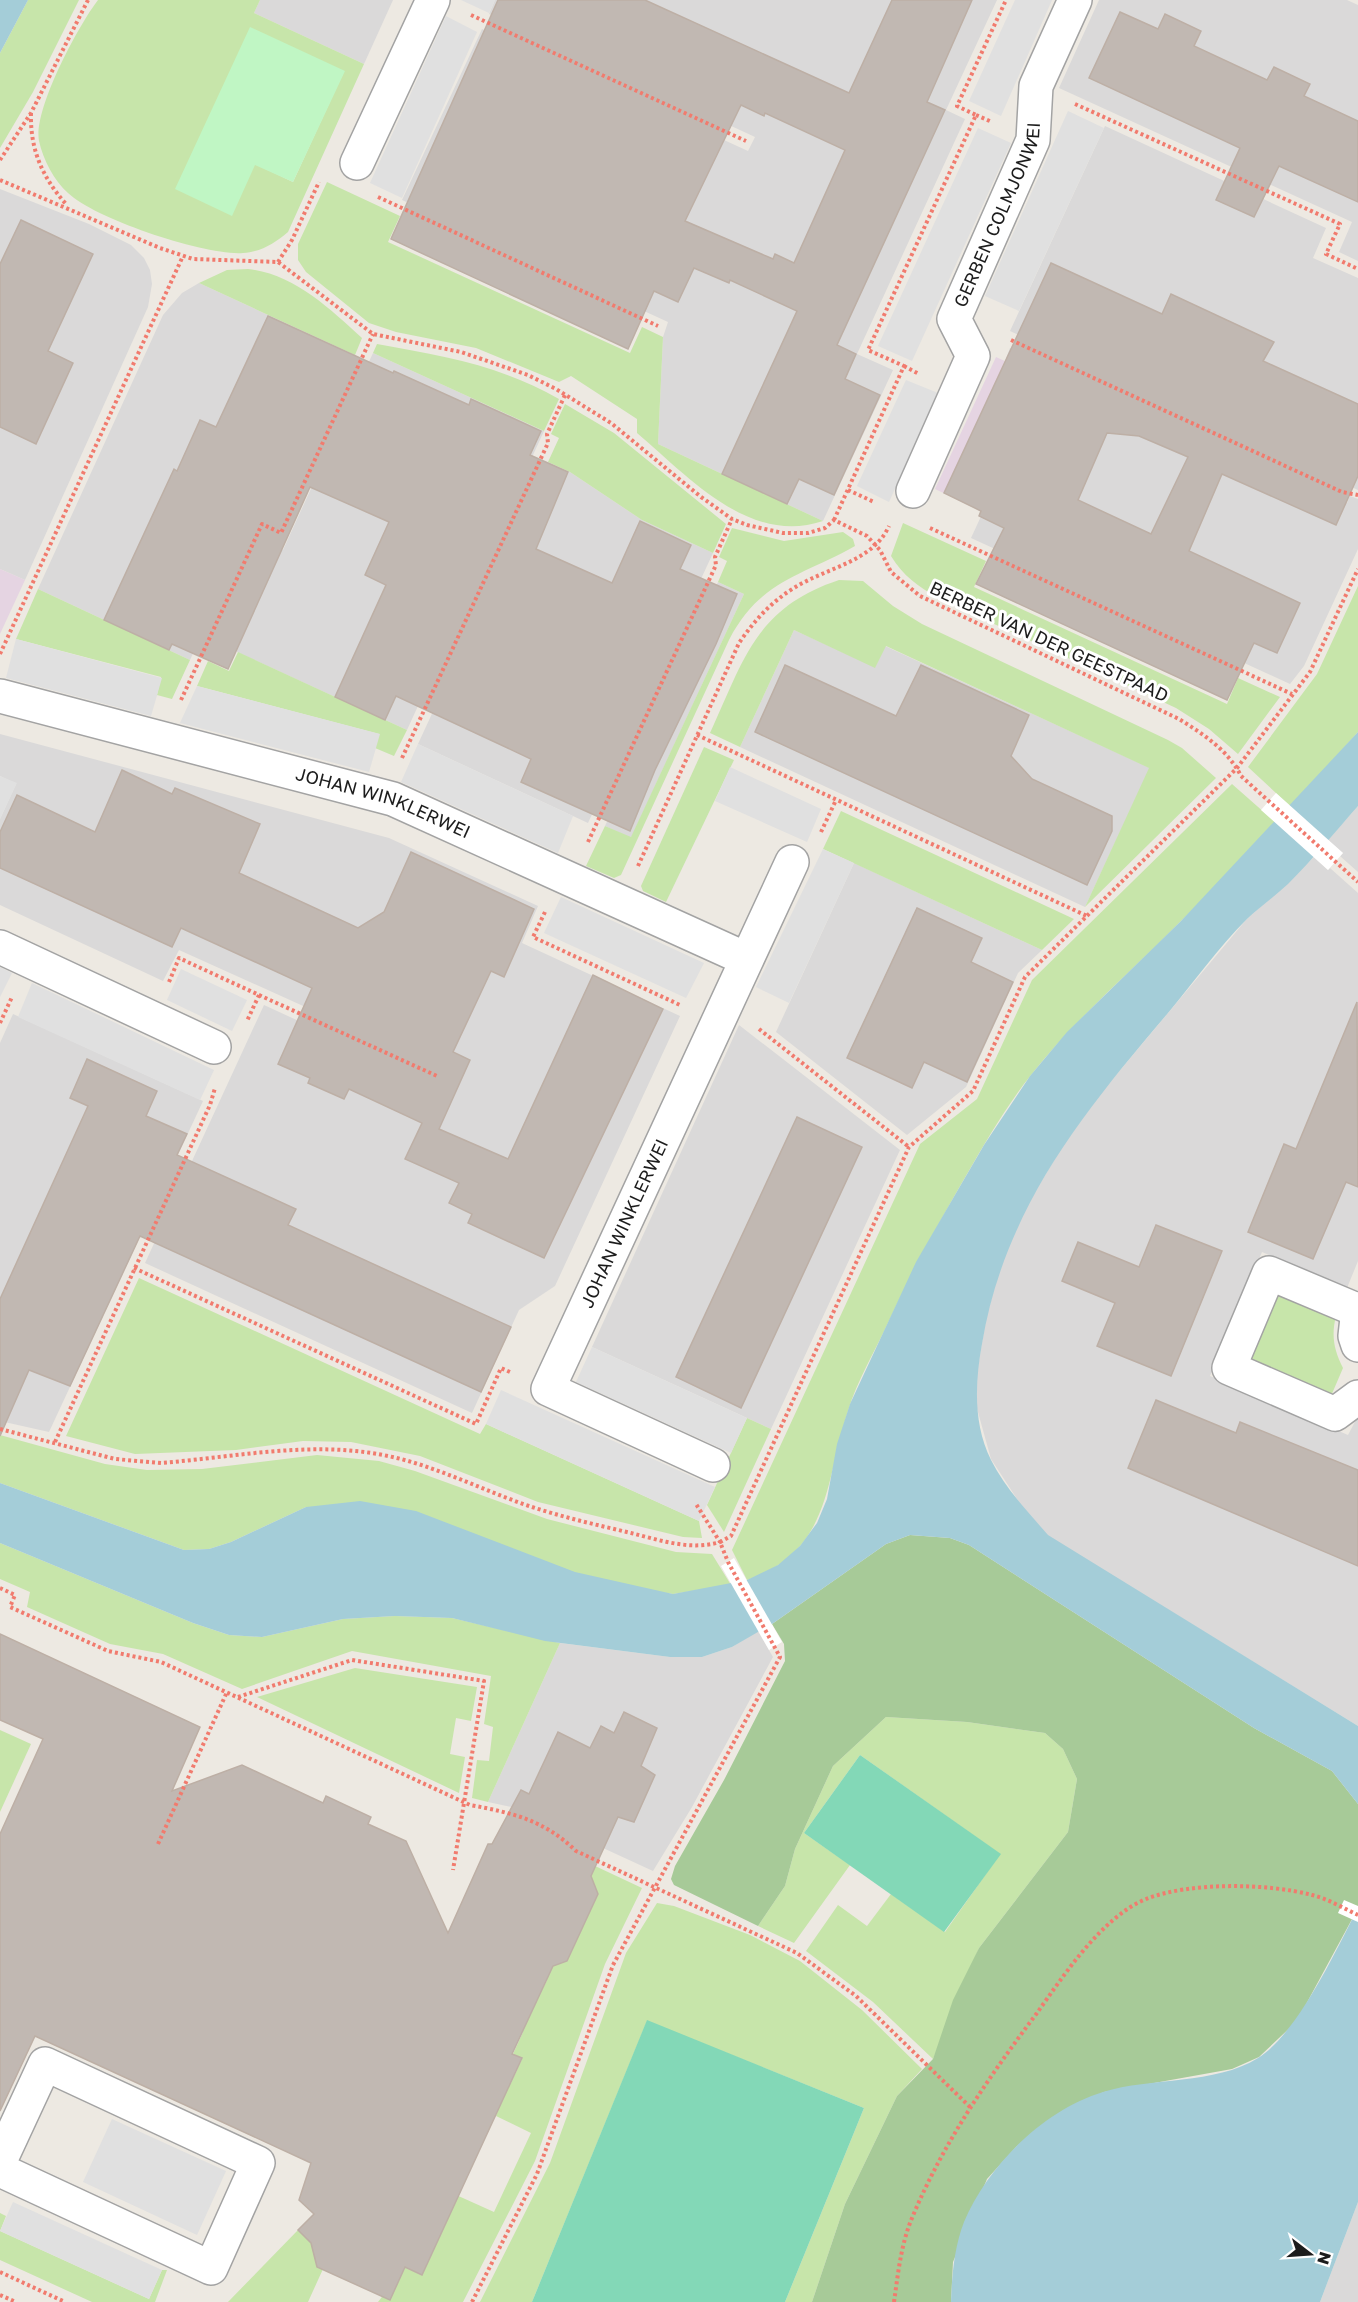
<svg xmlns="http://www.w3.org/2000/svg" width="1358" height="2302" font-family="'Golos Text',sans-serif">
<style>
.residential{fill:#dad9d9}
.industrial{fill:#e5d4e2}
.grass{fill:#c7e5aa;fill-rule:evenodd}
.forest{fill:#a7ca98}
.park{fill:#c0f6c4}
.pitch{fill:#83d8b7}
.parking{fill:#e0e0e0}
.water{fill:#a4cdd8}
.pier{fill:#fff}
.building{fill:#c1b8b2;stroke:#bdafa5;stroke-width:1.5;fill-rule:evenodd}
.lines{fill:none;stroke-linecap:round;stroke-linejoin:round}
.minor-casing{stroke:#a3a3a3;stroke-width:36}
.path{stroke:#f17b6e;stroke-width:4;stroke-dasharray:3 3;stroke-linecap:butt}
.minor{stroke:#fff;stroke-width:33}
.labels{text-anchor:middle;stroke-width:6;stroke-linejoin:round;paint-order:stroke}
.street-label{font-size:18px;fill:#1c1c1c;stroke:#fff}
</style>
<rect width="100%" height="100%" fill="#ede9e2"/>
<!-- residential -->
<g class="residential">
<polygon points="260,0 393,0 364,64 254,13"/>
<polygon points="495,0 997,0 946,110 965,119 857,354 893,370 823,521 658,444 663,337 668,322 402,200 482,29 748,151 755,137 489,14"/>
<polygon points="1099,0 1347,0 1358,5 1358,261 1339,252 1352,222 1059,88"/>
<polygon points="1105,126 1326,228 1313,258 1358,278 1358,490 1010,331"/>
<polygon points="0,189 89,224 131,245 144,258 150,270 152,284 148,307 25,580 0,569"/>
<polygon points="199,283 355,355 279,518 259,509 190,660 38,589 163,315 182,293"/>
<polygon points="1010,348 1347,503 1350,496 1358,499 1358,549 1304,666 1290,684 971,538 1044,380 1005,361"/>
<polygon points="373,353 544,431 407,730 237,652 237,649 218,640 266,542 283,550"/>
<polygon points="548,462 570,472 642,520 713,553 588,823 418,744"/>
<polygon points="718,582 744,594 631,838 605,826"/>
<polygon points="794,630 875,667 885,646 1150,768 1085,907 740,747"/>
<polygon points="0,734 389,838 538,906 522,943 680,1016 555,1286 519,1310 472,1413 145,1263 264,1005 438,1085 445,1070 179,950 163,981 0,905 0,819 16,784 0,776"/>
<polygon points="1358,806 1358,872 1340,856 1343,853 1328,840"/>
<polygon points="1314,857 1328,870 1330,868 1358,893 1358,1261 1347,1288 1262,1252 1210,1376 1348,1435 1358,1416 1358,1726 1048,1536 1021,1505 991,1459 976,1405 977,1373 986,1319 1002,1260 1025,1209 1062,1147 1101,1093 1246,920"/>
<polygon points="854,863 1042,950 1018,973 966,1087 907,1135 776,1032"/>
<polygon points="13,1014 203,1101 49,1432 0,1421 0,1043"/>
<polygon points="739,1025 900,1150 771,1429 592,1347"/>
<polygon points="758,1631 773,1657 692,1807 653,1871 516,1808 488,1802 560,1643 670,1657 702,1657 732,1647"/>
<polygon points="1358,2202 1358,2302 1320,2302"/>
</g>
<!-- industrial -->
<g class="industrial">
<polygon points="996,357 1044,379 983,512 935,489"/>
<polygon points="0,569 25,580 0,634"/>
</g>
<!-- grass -->
<g class="grass">
<polygon points="28,0 79,0 33,92 0,148 0,53"/>
<path d="M98,0H260L254,13L364,64L288,232C275,243 261,252 243,253C206,256 95,219 68,193C54,181 43,159 39,141C33,110 78,26 98,0ZM344,71L293,182L255,164Z"/>
<path d="M327,182L400,216L388,242L630,353L642,327L663,337L658,444L823,521C749,546 688,476 637,433V419L571,376L559,382L476,348L396,332L369,323L306,272L298,260V244Z"/>
<path d="M248,269C294,274 329,308 362,338L355,355L199,283L227,270Z"/>
<path d="M377,344C444,356 499,365 559,399L544,431L373,353Z"/>
<polygon points="565,404 614,433 726,524 713,553 642,520 570,472 548,462 559,438 551,434"/>
<path d="M903,523L986,561L974,587L1227,704L1238,678L1280,697L1238,754L1209,729L1176,708L938,598C918,586 903,576 891,556Z"/>
<path d="M732,528L784,541L843,532L853,539L855,546C802,576 760,580 729,640L621,875L614,878L586,866L605,826L631,837L744,594L718,582L727,561L719,557Z"/>
<path d="M839,580L863,581L893,606L922,624L1168,740L1182,748L1216,778L1085,907L1149,768L886,646L875,668L794,630L740,747L710,733C744,660 755,608 839,580Z"/>
<polygon points="1358,586 1358,732 1291,807 1248,767 1317,674"/>
<polygon points="38,589 190,660 172,699 157,695 161,677 16,639"/>
<polygon points="238,652 407,730 394,756 375,748 379,734 197,686 208,661 229,671"/>
<polygon points="704,747 734,760 666,902 643,891 641,886"/>
<path d="M1232,784L1275,822C1243,856 1213,890 1180,922C1130,973 1075,1019 1031,1075C1007,1105 986,1141 967,1174C938,1224 911,1273 887,1325C874,1353 857,1381 848,1411C825,1481 831,1552 747,1580L732,1550L920,1144L977,1099L1032,980Z"/>
<polygon points="841,811 1074,919 1042,950 823,849"/>
<polygon points="139,1278 480,1434 486,1424 699,1521 702,1538 683,1537 538,1502 420,1456 351,1442 303,1441 236,1450 135,1454 66,1436"/>
<path d="M1276,1293L1336,1316C1331,1336 1334,1350 1343,1368L1331,1396L1248,1360Z"/>
<polygon points="747,1418 771,1429 724,1532 707,1505"/>
<polygon points="0,1435 105,1464 147,1470 202,1469 317,1455 379,1461 415,1471 547,1519 676,1552 712,1554 731,1585 673,1594 635,1588 306,1507 231,1542 209,1549 184,1550 0,1483"/>
<polygon points="0,1543 193,1623 229,1635 262,1637 343,1619 395,1616 452,1618 560,1643 488,1802 472,1798 477,1760 489,1761 493,1727 484,1724 491,1676 352,1651 242,1689 163,1654 110,1644 27,1607 30,1592 0,1579"/>
<polygon points="355,1668 477,1687 471,1721 456,1718 450,1754 465,1757 459,1793 257,1697"/>
<polygon points="886,1717 967,1722 1045,1733 1063,1749 1077,1779 1068,1832 979,1948 933,2059 873,2002 806,1951 838,1905 867,1926 891,1894 945,1932 1000,1854 860,1755 804,1833 850,1865 794,1943 758,1926 785,1886 795,1849 833,1766"/>
<polygon points="0,1730 31,1744 0,1812"/>
<polygon points="593,1865 642,1888 605,1964 535,2161 463,2302 378,2302 405,2267 422,2275 446,2223 454,2194 494,2212 531,2133 496,2116 498,2110 493,2108 511,2083 522,2059 513,2054 523,2032 518,2029 535,2004 547,1980 540,1955 559,1964 567,1961 598,1894 595,1886 585,1882"/>
<polygon points="657,1903 674,1906 750,1935 800,1961 862,2010 922,2069 897,2096 845,2204 812,2302 785,2302 864,2108 647,2021 532,2302 480,2302 550,2163 626,1953"/>
<polygon points="0,2213 6,2216 0,2231 149,2299 162,2270 167,2270 155,2302 92,2302 0,2260"/>
<polygon points="325,2227 323,2269 308,2302 228,2302 298,2230 310,2242"/>
</g>
<!-- forest -->
<polygon class="forest" points="910,1535 950,1538 969,1545 1254,1728 1332,1771 1358,1804 1358,1908 1297,2021 1259,2057 1232,2069 1104,2092 1059,2113 1017,2146 987,2179 953,2262 951,2302 812,2302 845,2204 897,2096 933,2059 953,2000 979,1948 1068,1832 1077,1779 1063,1749 1045,1733 967,1722 886,1717 833,1766 795,1849 785,1886 758,1926 674,1885 671,1879 675,1866 724,1780 785,1661 784,1644 772,1624 886,1544"/>
<!-- park -->
<polygon class="park" points="250,27 345,71 293,182 255,165 232,216 175,189"/>
<!-- pitch -->
<g class="pitch">
<polygon points="860,1755 1001,1854 944,1932 804,1833"/>
<polygon points="647,2020 864,2108 785,2302 532,2302"/>
</g>
<!-- parking -->
<g class="parking">
<polygon points="461,0 495,0 489,13"/>
<polygon points="1015,0 1052,0 1001,116 969,101"/>
<polygon points="446,16 477,32 402,198 370,183"/>
<polygon points="1068,111 1104,128 1019,311 985,296"/>
<polygon points="978,128 1011,143 912,361 878,346"/>
<polygon points="906,380 938,393 889,502 857,486"/>
<polygon points="16,639 162,678 151,716 6,678"/>
<polygon points="197,686 380,734 369,772 180,723"/>
<polygon points="418,744 573,816 558,853 401,782"/>
<polygon points="730,767 821,809 807,842 715,801"/>
<polygon points="0,776 17,783 0,819"/>
<polygon points="823,849 854,863 789,1003 756,987"/>
<polygon points="561,897 704,963 686,998 544,933"/>
<polygon points="0,967 12,973 0,997"/>
<polygon points="181,969 247,1000 232,1031 167,1000"/>
<polygon points="32,983 214,1070 200,1100 18,1017"/>
<polygon points="592,1347 747,1418 731,1453 576,1382"/>
<polygon points="501,1390 715,1487 699,1521 486,1424"/>
<polygon points="112,2119 226,2171 197,2235 83,2182"/>
<polygon points="13,2202 162,2270 149,2299 0,2231"/>
</g>
<!-- water -->
<g class="water">
<polygon points="0,0 28,0 0,53"/>
<path d="M1358,732V806C1335,832 1313,859 1288,884C1275,896 1260,907 1247,919C1218,948 1194,982 1168,1013C1082,1114 1004,1210 982,1344C975,1382 973,1424 991,1460C1005,1488 1028,1512 1048,1535L1358,1726V1804L1332,1771L1254,1728L969,1545L950,1538L910,1535L886,1544L772,1624L732,1647L702,1657H670L545,1641L452,1618L395,1616L343,1619L262,1637L229,1635L193,1623L0,1543V1483L184,1550L209,1549L231,1542L306,1507L360,1501L416,1511L575,1572L673,1594L747,1580L778,1565L800,1546L817,1523L827,1499L837,1444L850,1404L916,1262L984,1145L1030,1076L1067,1032L1181,921Z"/>
<path d="M1358,1908V2202L1320,2302H951C952,2275 954,2248 964,2222C988,2165 1044,2110 1103,2092C1151,2077 1215,2085 1258,2058C1298,2033 1336,1950 1358,1908Z"/>
</g>
<!-- pier -->
<g class="pier">
<polygon points="1276,793 1343,853 1328,870 1261,810"/>
<polygon points="734,1558 782,1642 769,1650 721,1566"/>
<polygon points="1344,1900 1358,1906 1358,1922 1338,1913"/>
</g>
<!-- building -->
<g class="building">
<path d="M498,0H645L849,93L892,0H972L927,102L945,110L837,345L856,354L845,379L880,395L834,495L799,479L787,504L722,474L797,311L730,280L729,283L694,268L678,302L654,291L628,349L391,239ZM741,105L764,116L765,113L845,150L794,263L775,254L773,259L685,221Z"/>
<polygon points="1120,12 1158,29 1165,14 1201,31 1194,46 1267,80 1274,67 1310,84 1304,96 1358,121 1358,202 1279,166 1254,217 1216,200 1240,148 1089,78"/>
<polygon points="21,220 93,254 48,351 73,363 36,444 0,427 0,264"/>
<path d="M1051,263L1162,314L1171,294L1274,342L1263,361L1358,404V476L1336,525L1222,474L1189,551L1300,603L1277,653L1254,643L1227,700L976,584L1004,528L979,516L981,511L944,493ZM1107,433L1139,436L1188,457L1151,534L1078,500Z"/>
<polygon points="268,316 393,373 394,371 469,405 471,399 541,431 530,455 568,472 536,549 612,583 640,521 691,545 680,569 737,594 716,644 655,770 630,831 521,782 531,759 396,696 385,720 335,697 386,585 365,575 389,522 310,487 228,669 172,644 169,650 104,620 174,469 177,471 200,420 216,427"/>
<polygon points="785,665 896,716 921,665 1029,715 1011,756 1032,779 1112,816 1112,831 1087,885 755,732"/>
<polygon points="122,770 172,794 175,788 260,824 239,873 358,928 384,912 411,852 534,909 504,977 491,971 453,1052 470,1060 439,1129 508,1159 593,975 663,1009 544,1258 468,1223 472,1214 449,1203 459,1183 405,1159 422,1123 349,1089 344,1099 308,1083 310,1078 278,1064 312,988 181,928 172,947 0,868 0,832 17,795 95,832"/>
<polygon points="917,908 982,938 971,962 1013,982 967,1082 924,1062 912,1088 847,1058"/>
<polygon points="1357,1002 1358,1187 1346,1182 1313,1259 1248,1232 1284,1144 1296,1149"/>
<polygon points="87,1059 157,1091 146,1116 187,1134 177,1155 296,1209 288,1225 511,1327 481,1392 140,1236 70,1386 29,1370 0,1436 0,1299 88,1106 70,1098"/>
<polygon points="797,1117 862,1147 741,1408 676,1377"/>
<polygon points="1156,1225 1222,1251 1171,1376 1097,1346 1115,1303 1062,1281 1078,1242 1139,1267"/>
<polygon points="1156,1400 1236,1433 1240,1422 1358,1470 1358,1566 1128,1468"/>
<polygon points="0,1634 200,1727 172,1791 242,1765 323,1803 326,1796 371,1817 368,1824 406,1841 448,1933 488,1844 492,1844 521,1790 529,1794 558,1732 590,1748 601,1726 614,1733 624,1712 657,1728 641,1766 655,1775 634,1822 618,1817 591,1876 598,1894 567,1961 553,1966 512,2054 522,2058 422,2275 405,2267 390,2300 317,2267 311,2243 298,2230 314,2214 299,2200 311,2163 35,2036 0,2111 0,1834 43,1739 0,1720"/>
</g>
<g class="lines">
<!-- minor casing -->
<g class="minor-casing">
<g id="minor">
<polyline points="357,163 433,0"/>
<path id="s1" d="M913,491L973,356L954,319L1033,140L1036,86L1075,0"/>
<path id="s2" d="M0,696L393,799L746,959"/>
<polyline points="0,947 214,1047"/>
<polyline points="1358,1309 1355,1336 1358,1345"/>
<polyline points="1357,1310 1269,1273 1229,1368 1335,1414 1358,1397"/>
<path id="s3" d="M713,1465L548,1389L792,862"/>
<polyline points="0,2161 45,2064 258,2163 211,2268 0,2170"/>
</g>
</g>
<!-- path -->
<g class="path">
<polyline points="471,15 746,141"/>
<polyline points="1075,104 1340,224 1326,254 1358,269"/>
<path d="M31,113C30,149 42,177 66,204"/>
<polyline points="976,115 992,122"/>
<polyline points="0,160 31,113 88,0"/>
<path d="M0,180L160,248L193,259L278,262L373,334L461,352L528,375L556,389L611,423L701,497L732,519L747,525L783,533H808L825,528L834,520L867,536L880,550L891,572L920,596L1179,719C1203,734 1228,750 1241,776L1358,882"/>
<polyline points="378,197 658,326"/>
<polyline points="278,262 292,240 319,182"/>
<polyline points="1011,340 1342,492 1358,495"/>
<polyline points="904,366 919,374"/>
<polyline points="848,490 874,502"/>
<polyline points="834,520 904,366 868,350 976,115 957,106 1006,0"/>
<polyline points="930,528 1292,694"/>
<polyline points="0,654 183,256"/>
<polyline points="181,700 262,524 281,533 373,334"/>
<polyline points="697,735 1087,916"/>
<polyline points="402,758 548,443 547,434 565,395"/>
<polyline points="821,832 836,800"/>
<polyline points="588,842 716,565 715,557 732,519"/>
<path d="M638,866L739,643C754,621 771,602 794,588C825,568 873,562 889,526"/>
<polyline points="545,912 533,937 680,1005"/>
<polyline points="169,982 179,958 259,995 247,1021"/>
<polyline points="259,995 437,1076"/>
<polyline points="0,1023 12,997"/>
<polyline points="759,1029 909,1147"/>
<polyline points="134,1268 476,1424 501,1368 512,1373"/>
<path d="M0,1429L115,1459L161,1463C236,1457 313,1440 388,1456C436,1466 482,1490 529,1506C562,1517 597,1525 631,1533C659,1540 691,1551 720,1542L696,1504"/>
<polyline points="55,1442 210,1105 215,1088"/>
<path d="M0,1588L15,1595L10,1607L108,1651L161,1662L470,1805C513,1813 544,1820 576,1851L797,1953L856,1996L970,2107"/>
<polyline points="238,1697 352,1660 484,1681 453,1870"/>
<polyline points="158,1844 227,1692"/>
<polyline points="0,2272 65,2302"/>
<polyline points="0,2295 16,2302"/>
<polyline points="472,2302 537,2174 613,1965 780,1657 728,1562 720,1542 731,1536 909,1147 973,1091 1025,977 1237,768 1310,672 1358,569"/>
<path d="M894,2302C898,2274 901,2244 912,2218C943,2143 989,2077 1037,2013C1064,1975 1102,1917 1146,1899C1189,1882 1267,1883 1312,1895C1328,1899 1343,1908 1358,1915"/>
</g>
<!-- minor -->
<use href="#minor" class="minor"/>
</g>
<g class="labels">
<!-- street labels -->
<g class="street-label">
<text dy="6" stroke="none"><textPath href="#s1" startOffset="303">GERBEN COLMJONWEI</textPath></text>
<text transform="translate(1049 642) rotate(25)" y="6">BERBER VAN DER GEESTPAAD</text>
<text dy="6" stroke="none"><textPath href="#s2" startOffset="398">JOHAN WINKLERWEI</textPath></text>
<text dy="6" stroke="none"><textPath href="#s3" startOffset="364">JOHAN WINKLERWEI</textPath></text>
</g>
</g>
<!-- north arrow -->
<g transform="translate(1310 2254) rotate(107)" stroke="#ffffff" stroke-width="4.5" paint-order="stroke">
<path d="M0-4.5L10 22L0 15L-10 22Z" fill="#1c1c1c"/>
<text y="-9" font-size="16" font-weight="bold" text-anchor="middle" fill="#1c1c1c">N</text>
</g>
</svg>
